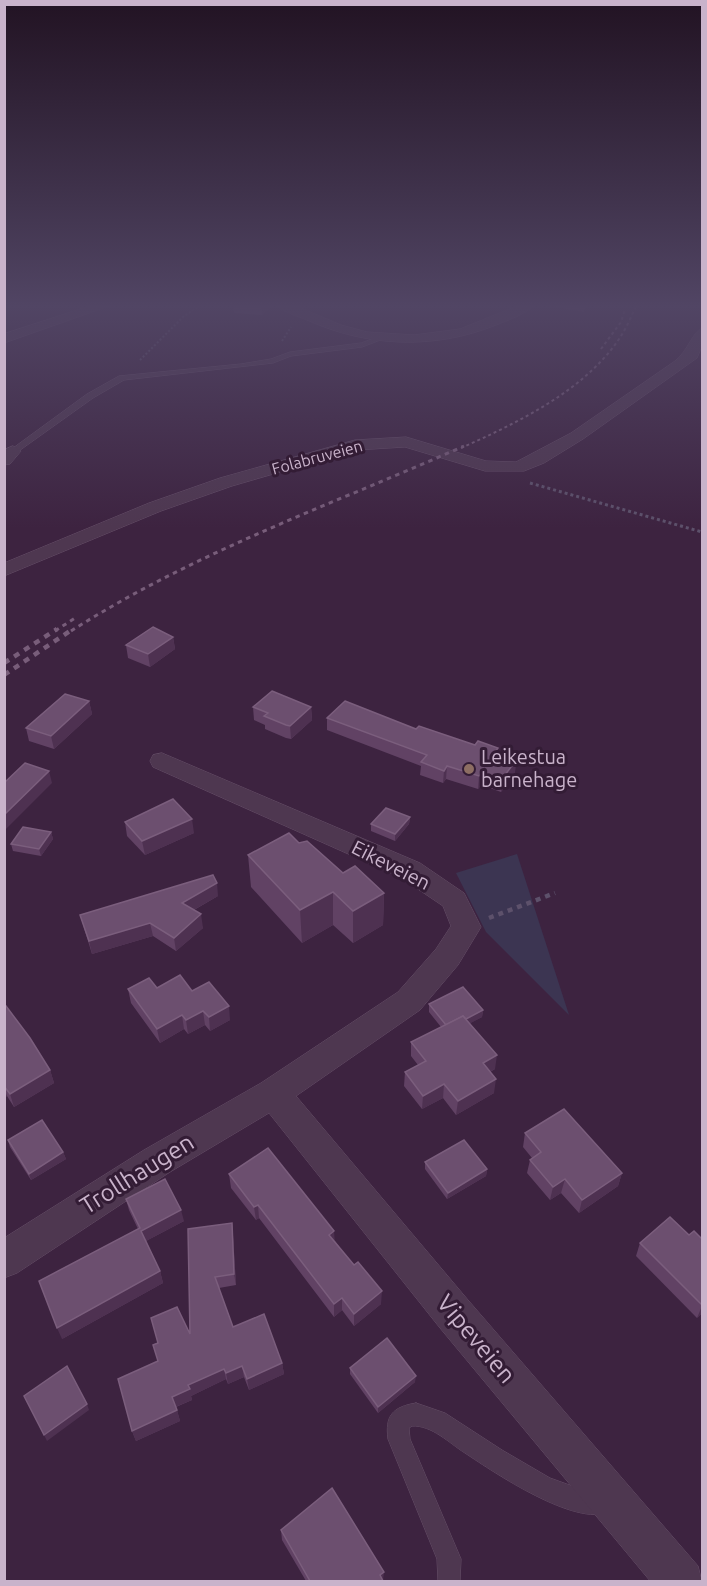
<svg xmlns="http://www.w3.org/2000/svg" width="707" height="1586" font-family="Ubuntu,sans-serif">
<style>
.green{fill:#3c3552}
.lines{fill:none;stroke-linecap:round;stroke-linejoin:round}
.lane-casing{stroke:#664f68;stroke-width:1}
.street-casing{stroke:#664f68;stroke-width:1}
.path-far2{stroke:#5d516b;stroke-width:2;stroke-dasharray:2 2;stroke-linecap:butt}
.path-far1{stroke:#5d516b;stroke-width:3;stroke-dasharray:3 3;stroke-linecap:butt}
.path{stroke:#5d516b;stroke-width:4.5;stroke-dasharray:5 5;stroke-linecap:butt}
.lane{fill:#4e3750;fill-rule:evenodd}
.street{fill:#4e3750;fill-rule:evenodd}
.rail-far2{stroke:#785d7a;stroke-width:2;stroke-dasharray:3 3;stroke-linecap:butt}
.rail-far1{stroke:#785d7a;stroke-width:3;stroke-dasharray:4.5 4.5;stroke-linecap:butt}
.rail{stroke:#785d7a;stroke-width:4.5;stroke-dasharray:6 6;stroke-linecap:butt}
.wall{fill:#614264}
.shaded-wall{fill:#4e3151}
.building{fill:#6c4f6f;stroke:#7b5e7d;stroke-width:1.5}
.education-dot{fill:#8d6e63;stroke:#331c35;stroke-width:2}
.labels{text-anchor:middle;stroke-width:6;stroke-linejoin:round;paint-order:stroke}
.far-street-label{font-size:16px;fill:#c9b3cb;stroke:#331c35}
.poi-label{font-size:20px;fill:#c9b3cb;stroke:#331c35;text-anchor:start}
.street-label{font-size:20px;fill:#c9b3cb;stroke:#331c35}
.near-street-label{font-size:24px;fill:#c9b3cb;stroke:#331c35}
</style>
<rect width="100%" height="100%" fill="#3d2340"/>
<!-- green -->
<polygon class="green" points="517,854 569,1015 486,932 456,873"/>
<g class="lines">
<!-- lane casing -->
<g class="lane-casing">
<g id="lane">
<polygon points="381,336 383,337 383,339 362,347 291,356 273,363 124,380 93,398 16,453 9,451 87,394 119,376 241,364 271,359 290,352 361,343"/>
<path d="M416,1403L445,1413L502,1450L550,1478L586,1491L602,1492L610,1496L614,1504L610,1512C575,1527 495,1473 465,1453C449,1443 432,1425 412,1426L409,1428L410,1439L461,1559L460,1582H438L437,1559L388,1439C385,1416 392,1407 416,1403Z"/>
</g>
</g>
<!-- street casing -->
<g class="street-casing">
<g id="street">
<polygon points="90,306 109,306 4,343 4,334"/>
<path d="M278,306H296L341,325L367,332L414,335L460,329L517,306H533C524,315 508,320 496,325C434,350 367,347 307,320C298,316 285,313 278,306Z"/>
<path d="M702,328V346L697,358L583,439L544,463L524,471H485L405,447L356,450L232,486L161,511L4,576V563L149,503L220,478L355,440L406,437L486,461L516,462L571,433L675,361C688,351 693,331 702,328Z"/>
<polygon points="13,446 21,451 10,464 4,465 4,450"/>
<polygon points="162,753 420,863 464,893 481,927 458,965 420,1010 296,1096 468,1300 698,1566 702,1582 651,1582 440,1328 269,1113 170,1172 17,1273 4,1278 4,1238 144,1150 261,1083 398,992 436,949 451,926 443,906 400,877 153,767 150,761 153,755"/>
</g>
</g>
<!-- path-far2 -->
<g class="path-far2">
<polyline points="282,341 291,327"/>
<polyline points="140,360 184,316 199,306"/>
</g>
<!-- path-far1 -->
<polyline class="path-far1" points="530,483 702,532"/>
<!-- path -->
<polyline class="path" points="489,918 555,893"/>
<!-- lane -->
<use href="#lane" class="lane"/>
<!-- street -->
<use href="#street" class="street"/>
<!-- rail-far2 -->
<g class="rail-far2">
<polyline points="601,349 621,322 626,306"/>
<path d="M461,448C517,423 584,391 619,339C626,329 631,317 636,306"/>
</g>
<!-- rail-far1 -->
<g class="rail-far1">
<polyline points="55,631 75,618"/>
<path d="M71,631C197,551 329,506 464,446"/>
</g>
<!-- rail -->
<g class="rail">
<polyline points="4,663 57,629"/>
<polyline points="4,675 73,629"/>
</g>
</g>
<!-- wall -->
<g class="wall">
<polygon points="227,306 271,306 262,315 234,313 233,306"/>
<polygon points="550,306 586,306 584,312"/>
<polygon points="173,637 175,649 150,667 128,658 126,645"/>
<polygon points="89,701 92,714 54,749 29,741 26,728"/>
<polygon points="253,707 311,707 312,720 291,739 286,738 265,729 265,725 254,720"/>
<polygon points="327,718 416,729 498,753 515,772 501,792 481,785 478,789 446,779 443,783 420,775 421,766 327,730"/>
<polygon points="410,817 409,824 395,841 371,831 371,824"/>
<polygon points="125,822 194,833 145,855 127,836"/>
<polygon points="51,832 53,839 41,856 13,851 11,844"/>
<polygon points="299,843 343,873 384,893 383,925 353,943 333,925 302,943 251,887 248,855"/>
<polygon points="218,896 194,910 203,928 176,951 153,936 92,954 80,915"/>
<polygon points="157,988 192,991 230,1020 210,1031 205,1025 188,1034 184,1029 160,1043 131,1003 128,989"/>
<polygon points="429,1004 483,1010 482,1017 470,1023 495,1069 490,1072 494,1093 456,1115 443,1098 422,1109 404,1086 405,1072 418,1065 411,1056 411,1042 441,1027 429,1012"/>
<polygon points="4,1007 50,1070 54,1083 14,1107 7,1096 4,1098"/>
<polygon points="525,1133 622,1173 618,1186 579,1213 561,1193 550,1200 527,1173 530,1160 532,1158 523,1147"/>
<polygon points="8,1140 63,1152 66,1159 31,1180 10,1147"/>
<polygon points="425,1162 487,1169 486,1176 447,1199 425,1169"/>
<polygon points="229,1174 335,1241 381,1304 354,1326 342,1310 334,1317 259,1218 256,1220 231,1188"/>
<polygon points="126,1199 184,1221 146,1241 160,1271 163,1283 62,1339 138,1229 129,1210"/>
<polygon points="232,1223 233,1235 236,1285 219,1288 233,1327 282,1363 284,1374 249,1390 244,1377 228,1384 226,1379 191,1396 192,1400 176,1407 180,1421 136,1441 132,1431 158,1361 158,1343 190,1334"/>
<polygon points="689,1235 702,1239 702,1313 697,1318 636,1256 640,1243"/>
<polygon points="350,1368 415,1382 378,1413 350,1374"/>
<polygon points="281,1530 383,1581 306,1581 282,1540"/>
</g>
<!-- shaded-wall -->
<g class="shaded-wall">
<polygon points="263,306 271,306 262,315 262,307"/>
<polygon points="173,637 175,649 150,667 148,654"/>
<polygon points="89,701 92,714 54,749 51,736"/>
<polygon points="311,707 312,720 291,739 290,726"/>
<polygon points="517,759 515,772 501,792 502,779"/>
<polygon points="447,766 446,779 443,783 444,771"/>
<polygon points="49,771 52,783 4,831 4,815"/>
<polygon points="482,772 481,785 478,789 479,776"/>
<polygon points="410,817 409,824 395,841 395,834"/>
<polygon points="192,819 194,833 145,855 142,841"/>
<polygon points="51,832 53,839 41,856 39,849"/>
<polygon points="217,883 218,896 183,916 182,903"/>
<polygon points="333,892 333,925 302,943 300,910"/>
<polygon points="384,893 383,925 353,943 353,911"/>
<polygon points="201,914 203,928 176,951 174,938"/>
<polygon points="150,923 153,936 92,954 89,941"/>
<polygon points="229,1006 230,1020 210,1031 209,1017"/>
<polygon points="483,1010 482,1017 448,1035 448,1028"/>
<polygon points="203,1011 205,1025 188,1034 186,1020"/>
<polygon points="182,1015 184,1029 160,1043 157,1029"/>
<polygon points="497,1055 495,1069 481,1076 483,1063"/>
<polygon points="50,1070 54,1083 14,1107 10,1094"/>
<polygon points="496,1079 494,1093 456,1115 458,1101"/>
<polygon points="444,1084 443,1098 422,1109 423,1096"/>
<polygon points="4,1089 7,1096 4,1098"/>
<polygon points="63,1152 66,1159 31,1180 29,1174"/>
<polygon points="487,1169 486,1176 447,1199 448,1193"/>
<polygon points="622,1173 618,1186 579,1213 582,1200"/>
<polygon points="565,1179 561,1193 550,1200 553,1187"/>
<polygon points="258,1205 259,1218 256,1220 254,1207"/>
<polygon points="181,1210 184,1221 144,1242 141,1231"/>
<polygon points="232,1223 233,1235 236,1285 234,1274"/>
<polygon points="334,1231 335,1244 329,1235"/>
<polygon points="160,1271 163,1283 62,1339 57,1328"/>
<polygon points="382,1291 381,1304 354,1326 354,1314"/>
<polygon points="342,1298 342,1310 334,1317 334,1304"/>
<polygon points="702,1306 702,1313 697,1318"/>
<polygon points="282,1363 284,1374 249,1390 247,1379"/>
<polygon points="242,1366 244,1377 228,1384 226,1373"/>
<polygon points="224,1369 226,1379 191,1396 192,1400 175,1407 172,1397 188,1385"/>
<polygon points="416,1376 415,1382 378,1413 378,1407"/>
<polygon points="87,1404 89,1410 47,1441 44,1435"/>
<polygon points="177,1410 180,1421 136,1441 132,1431"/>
<polygon points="384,1572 383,1581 380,1575"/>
</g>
<!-- building -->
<g class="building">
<polygon points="153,627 173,637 148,654 126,645"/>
<polygon points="272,691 311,707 290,726 286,725 264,716 268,713 253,707"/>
<polygon points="65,694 89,701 51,736 26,728"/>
<polygon points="345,701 416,729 419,726 475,745 478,741 498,748 495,752 517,759 502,779 482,772 479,776 447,766 444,771 421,762 427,755 327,718"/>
<polygon points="25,763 49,771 4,815 4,783"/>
<polygon points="173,799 192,819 142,841 125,822"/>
<polygon points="386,808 410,817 395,834 371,824"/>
<polygon points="23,827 51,832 39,849 11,844"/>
<polygon points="289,833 299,843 307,841 343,873 355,866 384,893 353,911 333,892 300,910 248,855"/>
<polygon points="213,875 217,883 182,903 201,914 174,938 150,923 89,941 80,915"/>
<polygon points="180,975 192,991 209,982 229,1006 209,1017 203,1011 186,1020 182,1015 157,1029 128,989 149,978 157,988"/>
<polygon points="463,987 483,1010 466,1019 463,1016 446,1025 429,1004"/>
<polygon points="6,1006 30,1038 50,1070 10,1094 4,1086 4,1007"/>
<polygon points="463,1016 497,1055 483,1063 496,1079 458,1101 444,1084 423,1096 405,1072 426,1061 411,1042"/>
<polygon points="564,1109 622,1173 582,1200 565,1179 553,1187 530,1160 541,1152 525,1133"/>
<polygon points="42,1120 63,1152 29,1174 8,1140"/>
<polygon points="464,1140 487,1169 448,1193 425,1162"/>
<polygon points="268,1148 334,1231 329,1235 354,1265 358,1262 382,1291 354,1314 342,1298 334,1304 258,1205 254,1207 229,1174"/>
<polygon points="165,1179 181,1210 141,1231 160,1271 57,1328 39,1281 140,1228 126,1199"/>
<polygon points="670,1217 689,1235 694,1231 702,1239 702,1305 640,1243"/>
<polygon points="232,1223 234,1274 215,1277 233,1327 264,1314 282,1363 247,1379 242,1366 226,1373 224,1369 188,1385 190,1389 172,1397 177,1410 132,1431 118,1379 158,1361 153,1345 158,1343 151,1318 177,1307 190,1334 188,1229"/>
<polygon points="387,1338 416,1376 378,1407 350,1368"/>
<polygon points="67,1366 87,1404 44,1435 24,1396"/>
<polygon points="332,1488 384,1572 380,1575 383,1581 310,1581 281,1530"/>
</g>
<!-- sky -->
<linearGradient id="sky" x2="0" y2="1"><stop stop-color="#221323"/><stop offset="0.58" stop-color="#514564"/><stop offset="1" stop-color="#514564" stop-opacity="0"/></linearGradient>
<rect width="707" height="528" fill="url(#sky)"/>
<!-- markers -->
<circle class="education-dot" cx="469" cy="769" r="6"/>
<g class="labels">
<!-- far-street labels -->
<g class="far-street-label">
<text transform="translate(317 457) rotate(-15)" y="6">Folabruveien</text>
</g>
<!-- poi labels -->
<g class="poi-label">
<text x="481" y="764">Leikestua<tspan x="481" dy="23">barnehage</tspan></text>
</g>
<!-- street labels -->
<g class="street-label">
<text transform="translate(391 865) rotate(27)" y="7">Eikeveien</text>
</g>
<!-- near-street labels -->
<g class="near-street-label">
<text transform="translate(137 1174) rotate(-32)" y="8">Trollhaugen</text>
<text transform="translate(476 1339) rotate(50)" y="8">Vipeveien</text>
</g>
</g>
<!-- border -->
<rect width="707" height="1586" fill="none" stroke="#c9b3cb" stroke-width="12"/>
</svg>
